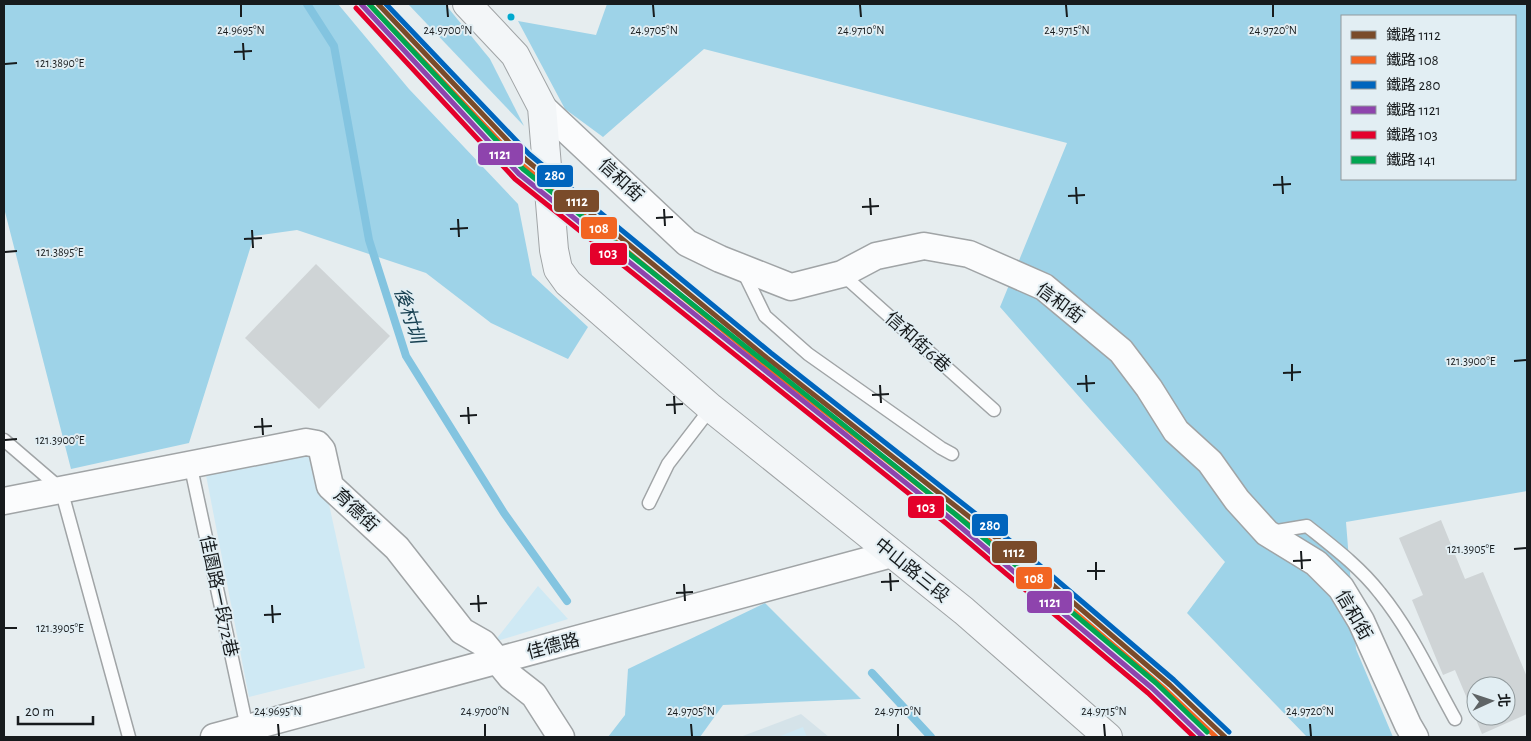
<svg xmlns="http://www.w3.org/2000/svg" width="1531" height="741" font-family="'Alegreya Sans','Noto Sans TC',sans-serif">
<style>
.built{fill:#d5e3e9}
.green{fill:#cfe9f4}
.forest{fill:#9ed3e8;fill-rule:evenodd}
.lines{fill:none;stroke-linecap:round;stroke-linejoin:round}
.stream{stroke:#83c4e0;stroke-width:8}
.building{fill:#cfd4d6;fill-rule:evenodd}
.lane-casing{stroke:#a0a4a6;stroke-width:15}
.street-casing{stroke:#a0a4a6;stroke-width:29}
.secondary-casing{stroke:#a0a4a6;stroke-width:30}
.lane{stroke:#fbfcfd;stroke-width:12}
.street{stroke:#fbfcfd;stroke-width:26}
.secondary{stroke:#f3f6f8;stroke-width:28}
.rail-1-casing{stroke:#e2eef3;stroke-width:9}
.rail-2-casing{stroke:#e2eef3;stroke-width:9}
.rail-3-casing{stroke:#e2eef3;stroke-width:9}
.rail-4-casing{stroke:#e2eef3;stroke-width:9}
.rail-5-casing{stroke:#e2eef3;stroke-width:9}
.rail-6-casing{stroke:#e2eef3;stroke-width:9}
.rail-1{stroke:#7a4b2a;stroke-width:5}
.rail-2{stroke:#f26522;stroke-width:5}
.rail-3{stroke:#0065bd;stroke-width:5}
.rail-4{stroke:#8e44ad;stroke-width:5}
.rail-5{stroke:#e4002b;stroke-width:5}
.rail-6{stroke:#00a651;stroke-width:5}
.ticks{fill:none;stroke:#171b1d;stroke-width:2}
.bus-dot{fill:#00a9ce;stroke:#e2eef3;stroke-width:2}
.labels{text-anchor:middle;stroke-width:4;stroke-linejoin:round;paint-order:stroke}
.street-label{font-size:18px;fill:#171b1d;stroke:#e2eef3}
.water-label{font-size:19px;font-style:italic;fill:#184051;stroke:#e2eef3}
.ticks-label{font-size:12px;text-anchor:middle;fill:#171b1d;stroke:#e2eef3;stroke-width:4;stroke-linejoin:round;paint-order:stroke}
.line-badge{stroke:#e2eef3;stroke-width:2}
.badge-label{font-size:14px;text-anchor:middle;font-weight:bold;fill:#fff}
</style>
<rect width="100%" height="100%" fill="#e6edef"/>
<!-- built -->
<polygon class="built" points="801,714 829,737 740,737"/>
<!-- green -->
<g class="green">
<polygon points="305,449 319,459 365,668 249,697 205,470"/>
<polygon points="538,586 568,619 494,642"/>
<polygon points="803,727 807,737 778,737"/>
</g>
<!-- forest -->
<g class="forest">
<polygon points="4,4 338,4 409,89 518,204 532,275 588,327 568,359 491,323 426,273 297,230 254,236 189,443 71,469 4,208"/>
<polygon points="408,4 445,4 490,59 524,126"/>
<path d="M607,4H1527V491L1346,522L1356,649L1393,737H1307L1187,613L1225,562L1000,307L1067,143L704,49L603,137L565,109L518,21L596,35ZM1342,16H1515V179H1342Z"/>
<polygon points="765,603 861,699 723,705 700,737 608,737 625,715 628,669"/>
</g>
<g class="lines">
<!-- stream -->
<g class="stream">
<polyline points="307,4 334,46 369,240 406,356 504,513 567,601"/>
<polyline points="872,673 931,737"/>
</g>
</g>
<!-- building -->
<g class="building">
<polygon points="316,264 390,336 319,409 245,338"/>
<path d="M1441,520L1465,579L1483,572L1527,677V714L1482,734L1455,670L1443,675L1412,600L1423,595L1399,538ZM1476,686H1506V716H1476Z"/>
</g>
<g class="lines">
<!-- lane casing -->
<g class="lane-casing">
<g id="lane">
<polyline points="743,271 765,316 808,354 941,448 952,454"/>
<polyline points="842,274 994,410"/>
<polyline points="4,440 61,489 129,737"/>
<polyline points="190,463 247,728"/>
<polyline points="649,503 668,464 711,408"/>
<path d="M1271,532L1307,526C1332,546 1360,567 1380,593C1411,631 1431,676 1455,719"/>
</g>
</g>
<!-- street casing -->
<g class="street-casing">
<g id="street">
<polyline points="542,107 687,243 720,259 791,287 842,274 876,256 924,246 969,254 1044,287 1121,351 1149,388 1176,431 1210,462 1237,500 1267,533 1316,563 1341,588 1361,621 1408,725 1415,737"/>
<polyline points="4,501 306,442 317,444 322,450 330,486 397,548 462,631 483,643 511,677 534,695 561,737"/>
<polyline points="214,737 892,554"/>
</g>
</g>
<!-- secondary casing -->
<g class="secondary-casing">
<polyline id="secondary" points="467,4 515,55 542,107 554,250 558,269 568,283 711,408 964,611 1108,737"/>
</g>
<!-- lane -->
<use href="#lane" class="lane"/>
<!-- street -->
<use href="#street" class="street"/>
<!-- secondary -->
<use href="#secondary" class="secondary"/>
<!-- rail-1 casing -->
<g class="rail-1-casing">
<polyline id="rail-1" points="378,4 525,159 767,358 1014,552 1170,685 1225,737"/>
</g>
<!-- rail-2 casing -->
<g class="rail-2-casing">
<polyline id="rail-2" points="373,8 521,164 763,363 1010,557 1166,690 1216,737"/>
</g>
<!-- rail-3 casing -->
<g class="rail-3-casing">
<polyline id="rail-3" points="386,4 529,154 771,353 1018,547 1174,680 1229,732"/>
</g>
<!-- rail-4 casing -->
<g class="rail-4-casing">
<polyline id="rail-4" points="361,4 519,174 951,519 1152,688 1203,737"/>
</g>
<!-- rail-5 casing -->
<g class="rail-5-casing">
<polyline id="rail-5" points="356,8 515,179 947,524 1148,693 1194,737"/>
</g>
<!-- rail-6 casing -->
<g class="rail-6-casing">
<polyline id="rail-6" points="369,4 523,169 955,514 1156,683 1207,732"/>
</g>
<!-- rail-1 -->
<use href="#rail-1" class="rail-1"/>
<!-- rail-2 -->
<use href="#rail-2" class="rail-2"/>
<!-- rail-3 -->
<use href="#rail-3" class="rail-3"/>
<!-- rail-4 -->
<use href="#rail-4" class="rail-4"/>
<!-- rail-5 -->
<use href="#rail-5" class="rail-5"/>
<!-- rail-6 -->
<use href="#rail-6" class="rail-6"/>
</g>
<!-- ticks -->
<path class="ticks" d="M241,5V17M447,5L448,17M653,5L654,17M860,5L861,17M1066,5L1067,17M1273,5V17M243,43L244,60M234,52L252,51M5,64L17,63M1282,176L1283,194M1273,185L1291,184M1076,187L1077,204M1068,196L1085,195M870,198L871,215M862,207L879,206M664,209L665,226M656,218L673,217M458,219L459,237M450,229L468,228M252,230L253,248M244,239L262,238M5,252L17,251M1514,361L1526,360M1292,364V381M1283,373L1301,372M1086,375L1087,392M1077,384L1095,383M880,385L881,403M872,395L889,394M674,396L675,414M666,405L683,404M468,407L469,424M460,416L477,415M262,418L263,435M254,427L272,426M5,440L17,439M1514,549L1526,548M1301,551L1302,569M1293,561L1311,560M1096,562V580M1087,571H1105M890,573L891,591M881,582L899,581M684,584L685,601M676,593L693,592M478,595L479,612M470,604L487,603M272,605L273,623M264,615L281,614M5,628H17M278,724L279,736M485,724V736M691,724L692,736M898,724V736M1104,724L1105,736M1310,724L1311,736"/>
<!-- markers -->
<circle class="bus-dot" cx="511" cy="17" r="4.5"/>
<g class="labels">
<!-- street labels -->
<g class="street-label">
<text transform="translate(621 180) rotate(43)" y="6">信和街</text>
<text transform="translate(1060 303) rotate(36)" y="6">信和街</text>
<text transform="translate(918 342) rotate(42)" y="6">信和街6巷</text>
<text transform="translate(356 510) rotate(43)" y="6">育德街</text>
<text transform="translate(912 570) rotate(39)" y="6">中山路三段</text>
<text transform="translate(219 596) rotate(78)" y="6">佳園路一段72巷</text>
<text transform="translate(1354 615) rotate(60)" y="6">信和街</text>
<text transform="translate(553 646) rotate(-15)" y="6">佳德路</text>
</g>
<!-- water labels -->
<g class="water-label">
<text transform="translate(410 315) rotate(72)" y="7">後村圳</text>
</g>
</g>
<g class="ticks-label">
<text x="241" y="34">24.9695°N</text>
<text x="448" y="34">24.9700°N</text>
<text x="654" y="34">24.9705°N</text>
<text x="861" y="34">24.9710°N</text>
<text x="1067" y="34">24.9715°N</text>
<text x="1273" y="34">24.9720°N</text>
<text x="60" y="67">121.3890°E</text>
<text x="60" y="256">121.3895°E</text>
<text x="1471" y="365">121.3900°E</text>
<text x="60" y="444">121.3900°E</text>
<text x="1471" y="553">121.3905°E</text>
<text x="60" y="632">121.3905°E</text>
<text x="278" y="715">24.9695°N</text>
<text x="485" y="715">24.9700°N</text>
<text x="691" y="715">24.9705°N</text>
<text x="898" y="715">24.9710°N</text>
<text x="1104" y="715">24.9715°N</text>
<text x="1310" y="715">24.9720°N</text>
</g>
<g class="line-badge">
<rect x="477" y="142" width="47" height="24" rx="5" fill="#8e44ad"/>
<rect x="536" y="164" width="38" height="24" rx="5" fill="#0065bd"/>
<rect x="553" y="189" width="47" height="24" rx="5" fill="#7a4b2a"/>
<rect x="580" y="216" width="38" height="24" rx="5" fill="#f26522"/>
<rect x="589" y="242" width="39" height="24" rx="5" fill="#e4002b"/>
<rect x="907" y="495" width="38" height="24" rx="5" fill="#e4002b"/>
<rect x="971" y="513" width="38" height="24" rx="5" fill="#0065bd"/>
<rect x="991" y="540" width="47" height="24" rx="5" fill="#7a4b2a"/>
<rect x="1015" y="566" width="38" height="24" rx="5" fill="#f26522"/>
<rect x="1026" y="590" width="47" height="24" rx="5" fill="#8e44ad"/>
</g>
<g class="badge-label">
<text x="500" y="159">1121</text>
<text x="555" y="180">280</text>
<text x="577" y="206">1112</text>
<text x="599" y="233">108</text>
<text x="608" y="258">103</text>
<text x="926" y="512">103</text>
<text x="990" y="530">280</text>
<text x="1014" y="557">1112</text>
<text x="1034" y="583">108</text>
<text x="1050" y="607">1121</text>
</g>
<!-- border -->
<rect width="1531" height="741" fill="none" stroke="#171b1d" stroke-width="10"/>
<!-- legend -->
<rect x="1341" y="15" width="175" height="165" fill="#e2eef3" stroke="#919a9d"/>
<rect x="1351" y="31" width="25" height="8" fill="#7a4b2a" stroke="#919a9d"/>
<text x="1386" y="40" font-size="15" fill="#171b1d">鐵路 1112</text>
<rect x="1351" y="56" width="25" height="8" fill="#f26522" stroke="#919a9d"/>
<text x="1386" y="65" font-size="15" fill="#171b1d">鐵路 108</text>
<rect x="1351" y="81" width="25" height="8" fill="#0065bd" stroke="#919a9d"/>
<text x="1386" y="90" font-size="15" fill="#171b1d">鐵路 280</text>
<rect x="1351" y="106" width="25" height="8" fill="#8e44ad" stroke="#919a9d"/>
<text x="1386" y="115" font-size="15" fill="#171b1d">鐵路 1121</text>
<rect x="1351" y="131" width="25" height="8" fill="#e4002b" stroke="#919a9d"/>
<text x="1386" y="140" font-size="15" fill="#171b1d">鐵路 103</text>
<rect x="1351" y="156" width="25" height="8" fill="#00a651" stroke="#919a9d"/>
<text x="1386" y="165" font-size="15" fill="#171b1d">鐵路 141</text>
<!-- north arrow -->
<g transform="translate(1491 701) rotate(87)"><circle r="24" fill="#e2eef3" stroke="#919a9d"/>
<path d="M0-4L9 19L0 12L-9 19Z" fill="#5f6466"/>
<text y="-8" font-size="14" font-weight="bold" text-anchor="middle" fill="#171b1d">北</text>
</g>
<!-- scale -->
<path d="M18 716v8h75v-8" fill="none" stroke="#171b1d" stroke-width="2.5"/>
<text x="25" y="716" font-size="15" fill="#171b1d" stroke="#e2eef3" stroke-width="4" paint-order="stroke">20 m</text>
</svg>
